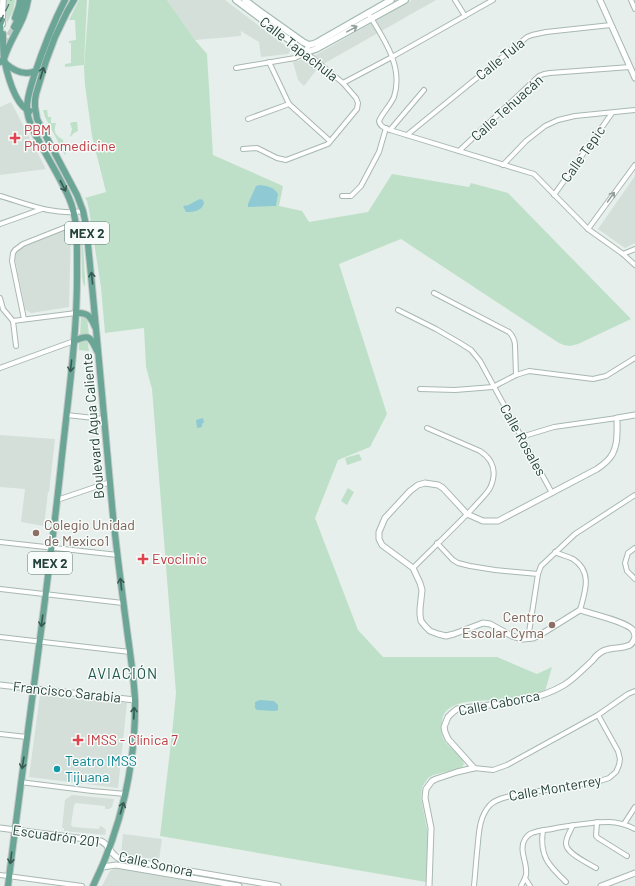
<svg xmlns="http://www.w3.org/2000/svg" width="635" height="886" font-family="Barlow,sans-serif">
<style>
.built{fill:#d4dfda}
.green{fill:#bfe0c8}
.water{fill:#8ec9d4}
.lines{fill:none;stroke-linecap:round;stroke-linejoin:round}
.primary-tunnel{stroke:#bfccc8;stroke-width:6;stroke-dasharray:6 3;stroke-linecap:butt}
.minor-casing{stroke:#a8b8b2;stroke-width:6}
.tertiary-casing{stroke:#a8b8b2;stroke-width:7}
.secondary-casing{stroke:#a4bbb3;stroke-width:8}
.primary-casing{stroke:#c2cac8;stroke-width:8}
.minor{stroke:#fff;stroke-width:4}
.tertiary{stroke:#fff;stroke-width:5}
.secondary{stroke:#fff;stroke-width:5.5}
.primary{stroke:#6aa596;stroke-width:6}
.rail{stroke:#5f7d75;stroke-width:1.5;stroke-dasharray:8 4;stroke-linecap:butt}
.oneway{stroke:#92a09c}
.oneway2{stroke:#365b51}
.health-dot{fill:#e0444e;stroke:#f7fbf9;stroke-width:1.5}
.education-dot{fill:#8d6e63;stroke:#f7fbf9;stroke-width:1.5}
.culture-dot{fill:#0f9aa8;stroke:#f7fbf9;stroke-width:1.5}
.labels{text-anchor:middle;stroke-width:3;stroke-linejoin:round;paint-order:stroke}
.shield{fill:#f7fbf9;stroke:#637a73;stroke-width:1}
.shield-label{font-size:13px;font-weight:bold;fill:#24423a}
.street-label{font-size:14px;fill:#24423a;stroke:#f7fbf9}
.health-label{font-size:14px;fill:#be3a42;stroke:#f7fbf9;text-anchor:start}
.education-label{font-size:14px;fill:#785e54;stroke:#f7fbf9;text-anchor:start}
.culture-label{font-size:14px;fill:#0d838f;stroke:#f7fbf9;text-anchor:start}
.neighbourhood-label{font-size:15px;letter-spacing:1px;fill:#1f5548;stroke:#f7fbf9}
</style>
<rect width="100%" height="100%" fill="#e6efeb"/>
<!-- built -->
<g class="built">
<polygon points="167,0 225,0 291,50 288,54 261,57 259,42 241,31 241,36 195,40"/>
<polygon points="412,0 436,0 325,63 318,68 304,86 298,80 293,62 305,59 316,55"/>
<polygon points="11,102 46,169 0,175 0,107"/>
<polygon points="635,176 635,243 625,248 598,229"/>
<polygon points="69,229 71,231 69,307 31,313 26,310 25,308 15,259 15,253 23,245"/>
<polygon points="0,435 55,439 49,492 48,492 44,526 21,522 25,489 0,487"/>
<polygon points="40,695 127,703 118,788 29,777"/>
<polygon points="72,795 114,799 112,807 109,809 105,809 105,806 76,803 74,805 71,825 73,827 99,829 100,826 103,827 106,830 105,835 64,831 64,828 62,828 65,800"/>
<polygon points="123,834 162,839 159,860 121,854"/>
<polygon points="118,868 155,874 176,879 188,879 217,884 221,886 102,886 110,871 114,869"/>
</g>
<!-- green -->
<g class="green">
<polygon points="7,0 15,0 13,11 7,23"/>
<polygon points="79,0 87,0 84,65 65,67 65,64 71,63 71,43 69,43 69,41 76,40 75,20 69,20"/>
<path d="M89,0H167L195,40L207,54L213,155L283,186L279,206L302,211L309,222L368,212L392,174L469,187L471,183L508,193L631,319L578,344L570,346L564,345L559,343L401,239L339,264L387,414L370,447L338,460L315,518L358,630L383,657H497L537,674L552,667L545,691C531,696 517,698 502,700C486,701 454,698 444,714C442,717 442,722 442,726C442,729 441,732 442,735C445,748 461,751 464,764L462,767L457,769L433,775L428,778L422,787L421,798L428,834L426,882L160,836L172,734L176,693L156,439L152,389L146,367L144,328L105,333L101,287L89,210L87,201L85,198L106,192L92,136L85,85L84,67Z"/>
<path d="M43,110H47L48,117H51V123H56C53,133 55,134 63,140L66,153L65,155L45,117Z"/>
<polygon points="73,122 77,122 78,131 74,133 70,137 72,129 70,123"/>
<polygon points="79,216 82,228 85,277 85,287 83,283 82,277 81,228"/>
<polygon points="81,316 82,316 87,318 89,335 86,334 80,335"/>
<polygon points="86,339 88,343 89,351 79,350 79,343 81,340"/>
<polygon points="359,454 362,460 347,465 345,458"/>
<polygon points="348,488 354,492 347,505 341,501"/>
</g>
<!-- water -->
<g class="water">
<path d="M260,185C267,186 274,187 278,194L276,206L248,207V204L256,186Z"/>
<path d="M200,199L203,200L204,203C202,211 194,212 186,212L183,206C190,206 194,201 200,199Z"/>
<polygon points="203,418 204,422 202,424 202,427 197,428 196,420"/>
<polygon points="260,700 274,701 278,705 278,710 275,711 257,710 255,708 255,702"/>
</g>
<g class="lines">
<!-- primary-tunnel -->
<polyline class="primary-tunnel" points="0,51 14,27"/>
<!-- minor casing -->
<g class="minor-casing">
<g id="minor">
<polyline points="455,0 465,16"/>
<polyline points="631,0 635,9"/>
<path d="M368,13C383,38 404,66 394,97C390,106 383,112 379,121C380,127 385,128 390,130L534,174L588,229L623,254L635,265"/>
<polyline points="269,62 289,104 330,141"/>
<polyline points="236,68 295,58 303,54 309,45"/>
<polyline points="343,83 392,57 493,0"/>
<polyline points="248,119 289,104"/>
<polyline points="390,130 424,90"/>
<polyline points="407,135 527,37 532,35 546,32 611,25"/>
<polyline points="243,149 257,148 277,158 286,160 328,144 357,109 358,103 356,98 343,83 304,51"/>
<polyline points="459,151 539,76 544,74 550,73 630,67"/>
<polyline points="503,165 526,141 545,126 558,120 575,116 635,110"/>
<polyline points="554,195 612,113"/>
<path d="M0,196C27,204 54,216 83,211"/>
<polyline points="342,196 351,196 361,186 379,152 386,128"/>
<polyline points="0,224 42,209"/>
<polyline points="588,229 635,165"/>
<polyline points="623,254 635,249"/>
<path d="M434,293L509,332C513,336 515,340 515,346L516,375"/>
<polyline points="0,298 3,309 13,321 16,346"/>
<polyline points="398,310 436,329 460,343 471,350 480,361 552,493"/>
<polyline points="24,319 12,261 13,253 15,250 23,244 76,223"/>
<polyline points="13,321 76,313"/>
<polyline points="0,368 74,341"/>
<polyline points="420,389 455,390 493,387 516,375 529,371 593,379 606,376 635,358"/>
<polyline points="66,415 104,419"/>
<polyline points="521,437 554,427 617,418"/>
<polyline points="57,500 110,482"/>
<polyline points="0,542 118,555"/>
<polyline points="437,543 453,560 458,563 470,566 495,570 538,574"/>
<polyline points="635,548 628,553 625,563 627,571 635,579"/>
<path d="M555,552C561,555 567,556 573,559C593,572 585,592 580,610"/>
<path d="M413,568C433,548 454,528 474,507C479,501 486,495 490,488C497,473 494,460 480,451L427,428"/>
<polyline points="0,589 123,603"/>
<polyline points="0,637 130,652"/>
<polyline points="528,639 538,574 541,566 575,534 635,495"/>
<polyline points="0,734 27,737"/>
<polyline points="474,768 493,770 507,765 598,715 628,694 635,691"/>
<polyline points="20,782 92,791 126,794"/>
<polyline points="597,822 596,836 598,838 627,856"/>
<polyline points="624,824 635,807"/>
<path d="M573,825C571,830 566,837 566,843C565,853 588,863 596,868"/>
<path d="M543,830C539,856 549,866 566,882"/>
<polyline points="0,875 82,886"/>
<polyline points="525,878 530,886"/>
<path d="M474,886C475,875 476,863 477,852C479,836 478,818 490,805C496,799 506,797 515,795L600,781L609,778L616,772L619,765L620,759L618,751L598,715"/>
<path d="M521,886C523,882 525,879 526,875C528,863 518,850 525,839C527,836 529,834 532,833C540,830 549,830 556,828C574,825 591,822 609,822C618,822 627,825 635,829"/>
</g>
</g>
<!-- tertiary casing -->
<g class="tertiary-casing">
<g id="tertiary">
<polyline points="600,0 635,78"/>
<polyline points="0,685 135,700"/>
<path d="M474,768L448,739L445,732L444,727L448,717L452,713L457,709L463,708C497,704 534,703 564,685C574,679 583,669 592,661C595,657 599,653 603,651C611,647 622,649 630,645C633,643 634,640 635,637C635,634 634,631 632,629C624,621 592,614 580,610L543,633L533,638L523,639L512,636L490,624L483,623L454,634L446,636L438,634L430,631L425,626L421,621L420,615V609L422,590L420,583L413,568L382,545L379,539V532L385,518L410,491L418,485L425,483L438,485L443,488L467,514L483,521H498L597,469C600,467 604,464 607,461C619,450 617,432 617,418L635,415"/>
<path d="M0,828L101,841C111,846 109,854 120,859L278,886"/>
<polyline points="102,867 116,865 239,886"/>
<polyline points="429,886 431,828 425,798 426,789 432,781 436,779 457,772 474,768"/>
<polyline points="601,886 635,873"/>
</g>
</g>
<!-- secondary casing -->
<g class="secondary-casing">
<g id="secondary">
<polyline points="236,0 304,51 310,51 316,49 405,0"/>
<polyline points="245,0 258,10 303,42 309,45 316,43 391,0"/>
<polyline points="2,24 3,0"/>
</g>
</g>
<!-- primary casing -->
<g class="primary-casing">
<g id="primary">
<path d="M74,0L67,12L55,37L46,61L36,94L35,100V107L37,119L40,125L77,195L83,211L86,225C96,322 104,419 113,516C117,554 122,592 127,630C130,653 134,678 135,700C136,764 121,829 93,886"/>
<polyline points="15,18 19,6 20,0"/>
<polyline points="14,27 22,11 24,0"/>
<path d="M3,34C3,42 3,51 4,59C7,73 15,106 30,111"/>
<polyline points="0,35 0,25 2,20"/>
<path d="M0,62L4,59C10,38 25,22 28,0"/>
<path d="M5,63C14,71 25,76 36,71"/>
<path d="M76,313C88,312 91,317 95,327"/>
<path d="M74,341C89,334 90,336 97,351"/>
<path d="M8,886C25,745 46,606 61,465C68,398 78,332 77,265C77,242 78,219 69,198C61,179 50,162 41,145C35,135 29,123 27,111C26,99 31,87 34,76C43,49 52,25 65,0"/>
</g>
</g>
<!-- minor -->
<use href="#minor" class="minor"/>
<!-- tertiary -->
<use href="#tertiary" class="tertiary"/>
<!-- secondary -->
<use href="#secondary" class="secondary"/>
<!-- primary -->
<use href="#primary" class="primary"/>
<!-- rail -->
<polyline class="rail" points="0,22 11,0"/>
</g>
<!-- one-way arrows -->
<defs><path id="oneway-shaft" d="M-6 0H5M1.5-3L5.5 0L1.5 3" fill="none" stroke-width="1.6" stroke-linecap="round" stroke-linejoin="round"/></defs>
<g class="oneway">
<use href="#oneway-shaft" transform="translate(352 29) rotate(-29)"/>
<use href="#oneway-shaft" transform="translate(611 197) rotate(-54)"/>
</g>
<g class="oneway2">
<use href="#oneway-shaft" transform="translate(42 73) rotate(-73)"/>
<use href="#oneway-shaft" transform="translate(63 186) rotate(63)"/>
<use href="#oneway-shaft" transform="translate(92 278) rotate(-96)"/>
<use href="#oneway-shaft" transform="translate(71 366) rotate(96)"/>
<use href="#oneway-shaft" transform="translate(121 584) rotate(-96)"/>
<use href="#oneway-shaft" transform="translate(42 621) rotate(97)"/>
<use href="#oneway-shaft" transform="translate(134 713) rotate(-88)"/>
<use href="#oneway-shaft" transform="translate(23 763) rotate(99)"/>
<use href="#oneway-shaft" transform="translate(122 808) rotate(-73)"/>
<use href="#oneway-shaft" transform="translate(11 858) rotate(97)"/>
</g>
<!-- markers -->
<g class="health-dot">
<path d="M13 132h4v4h4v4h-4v4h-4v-4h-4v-4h4z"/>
<path d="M141 553h4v4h4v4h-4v4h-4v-4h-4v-4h4z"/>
<path d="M76 734h4v4h4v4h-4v4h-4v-4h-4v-4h4z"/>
</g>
<g class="education-dot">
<circle cx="36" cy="533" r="4"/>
<circle cx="552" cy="625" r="4"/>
</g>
<circle class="culture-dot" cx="57" cy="769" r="4"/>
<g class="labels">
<!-- shield labels -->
<g class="shield">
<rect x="65" y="222" width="44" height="22" rx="3"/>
<rect x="28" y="552" width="44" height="22" rx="3"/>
</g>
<g class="shield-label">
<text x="87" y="238">MEX 2</text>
<text x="50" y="568">MEX 2</text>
</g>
<!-- street labels -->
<g class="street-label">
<text transform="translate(299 49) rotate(38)" y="5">Calle Tapachula</text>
<text transform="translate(500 59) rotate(-39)" y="5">Calle Tula</text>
<text transform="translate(507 108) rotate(-42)" y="5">Calle Tehuacán</text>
<text transform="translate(583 154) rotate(-55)" y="5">Calle Tepic</text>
<text transform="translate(93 426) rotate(-95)" y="5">Boulevard Agua Caliente</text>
<text transform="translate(523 440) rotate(61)" y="5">Calle Rosales</text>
<text transform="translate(67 692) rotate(6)" y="5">Francisco Sarabia</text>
<text transform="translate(499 703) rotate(-11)" y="5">Calle Caborca</text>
<text transform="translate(555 788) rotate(-10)" y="5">Calle Monterrey</text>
<text transform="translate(56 836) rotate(8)" y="5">Escuadrón 201</text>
<text transform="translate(156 864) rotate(12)" y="5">Calle Sonora</text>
</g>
<!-- health labels -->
<g class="health-label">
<text x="24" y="135">PBM<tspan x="24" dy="16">Photomedicine</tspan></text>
<text x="152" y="564">Evoclinic</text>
<text x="87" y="745">IMSS - Clínica 7</text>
</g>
<!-- education labels -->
<g class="education-label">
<text x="44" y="530">Colegio Unidad<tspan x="44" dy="16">de Mexico1</tspan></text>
<text x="544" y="622" text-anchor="end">Centro<tspan x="544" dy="16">Escolar Cyma</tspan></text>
</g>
<!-- culture labels -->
<g class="culture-label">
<text x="65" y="766">Teatro IMSS<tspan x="65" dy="16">Tijuana</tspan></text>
</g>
<!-- neighbourhood labels -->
<g class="neighbourhood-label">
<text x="123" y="679">AVIACIÓN</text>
</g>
</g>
</svg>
